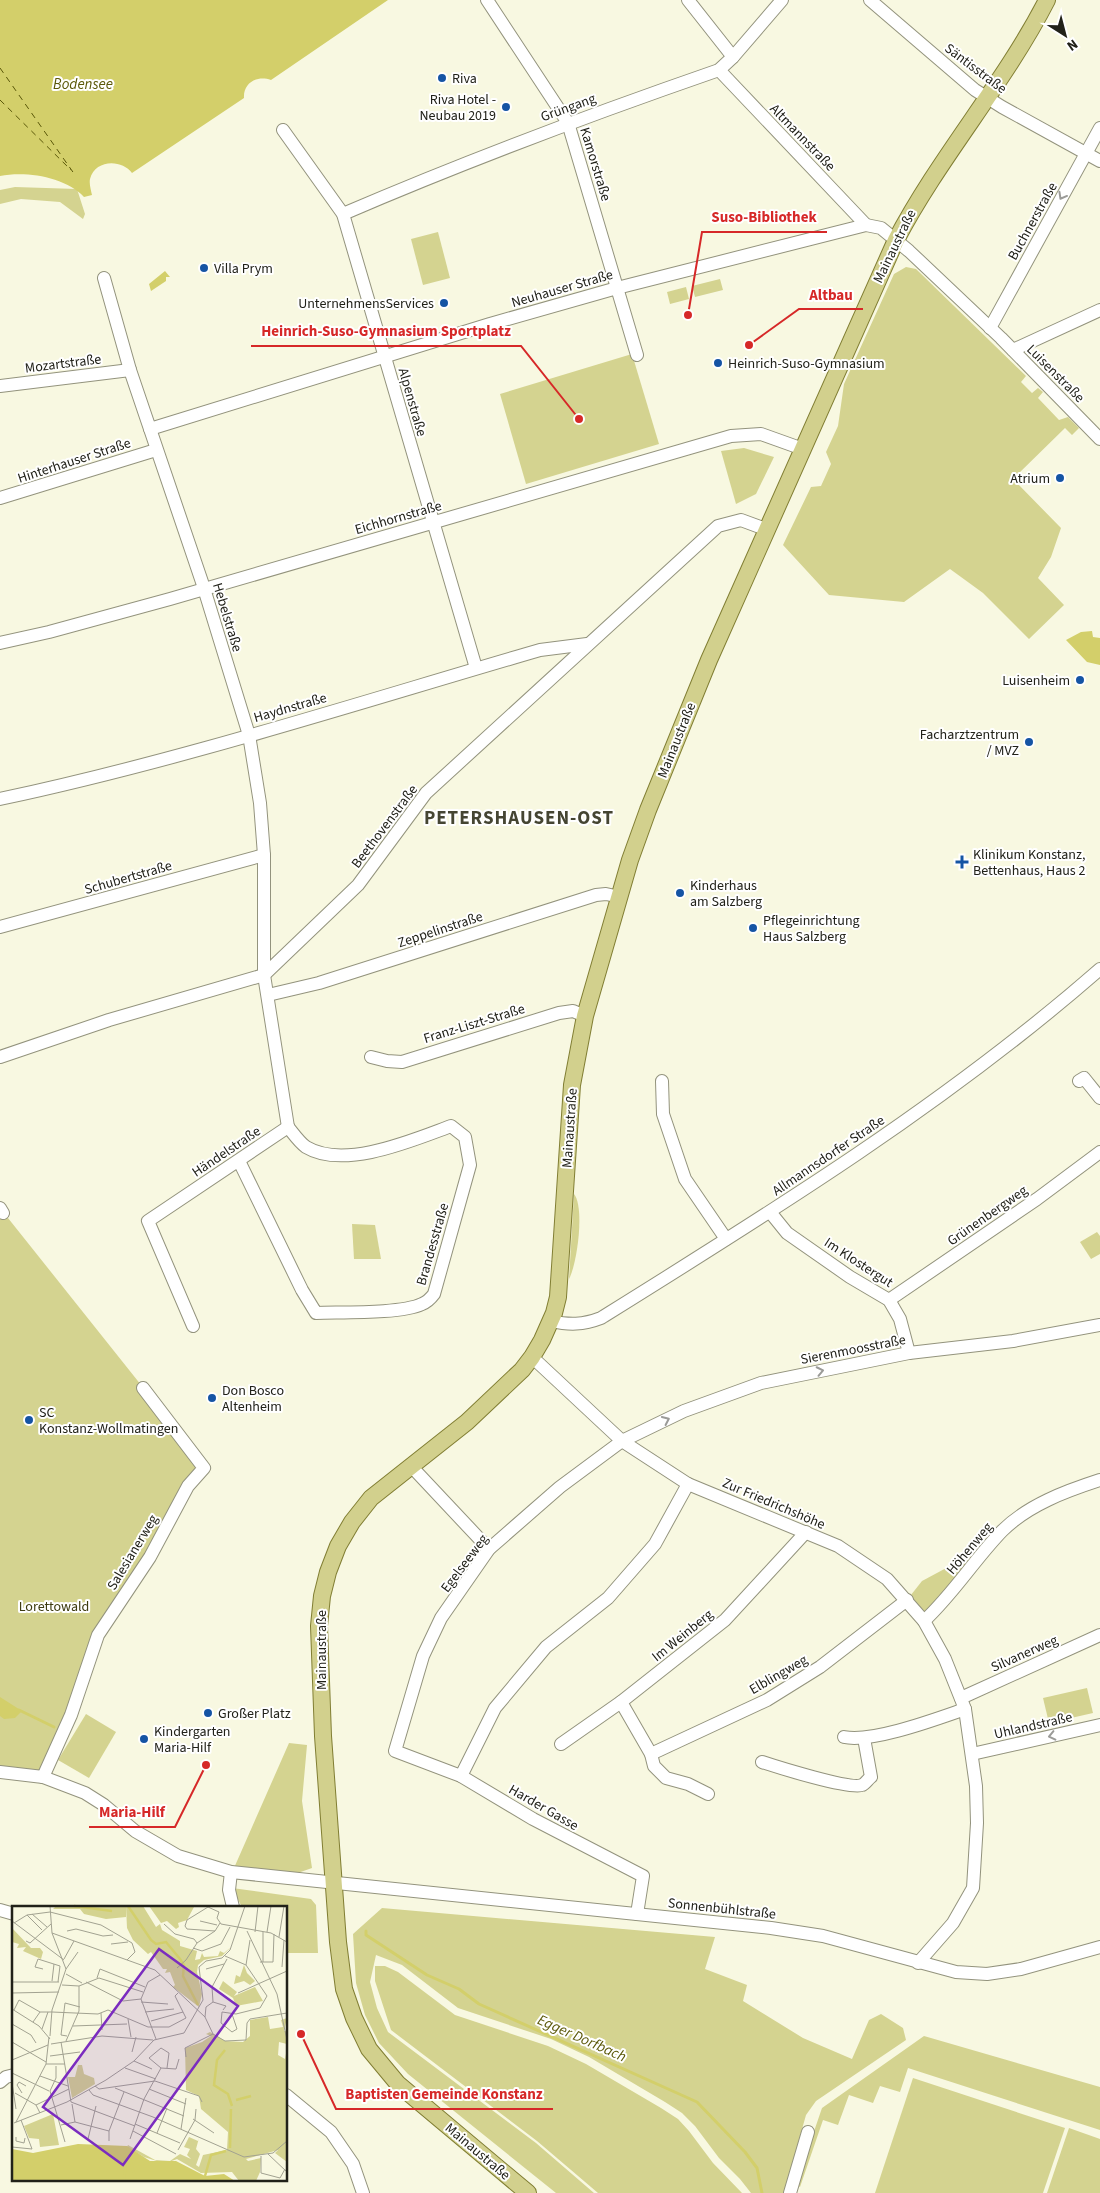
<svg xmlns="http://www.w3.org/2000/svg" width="1100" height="2193" font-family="'Source Sans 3',sans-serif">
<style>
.green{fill:#d4d390}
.water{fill:#d3cf6a}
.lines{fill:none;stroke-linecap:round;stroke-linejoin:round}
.stream{stroke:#d3cf6a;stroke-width:3}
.ferry{stroke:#5b5809;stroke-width:1;stroke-dasharray:6 5;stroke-linecap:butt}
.minor-casing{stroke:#93937d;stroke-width:14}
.major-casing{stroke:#817e33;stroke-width:18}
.minor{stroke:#fff;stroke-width:12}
.major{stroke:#d2d08d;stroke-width:16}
.oneway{stroke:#9b9b98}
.poi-dot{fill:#1554a4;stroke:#fff;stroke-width:2}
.labels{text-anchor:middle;stroke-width:4;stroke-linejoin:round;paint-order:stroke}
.street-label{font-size:14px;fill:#212119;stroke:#fff}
.poi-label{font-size:14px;fill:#212119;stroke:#fff;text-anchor:start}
.park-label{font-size:14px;fill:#3d3b10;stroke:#fff}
.water-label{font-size:15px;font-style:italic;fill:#5b5809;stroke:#fff}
.district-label{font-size:19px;font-weight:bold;letter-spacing:1px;fill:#454532;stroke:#fff}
.inset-river{fill:none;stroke:#d3cf6a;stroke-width:2.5}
.inset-road{fill:none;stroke:#a2a291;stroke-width:1}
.view{fill:#7b2cbf;fill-opacity:0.15;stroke:#7b2cbf;stroke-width:2.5}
.inset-edge{fill:none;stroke:#212119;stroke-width:2.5}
.leader{fill:none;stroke:#d62828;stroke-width:2}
.callout-dot{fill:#d62828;stroke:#fff;stroke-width:2}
.callout-label{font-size:15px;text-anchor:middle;font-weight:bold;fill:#d62828;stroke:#fff;stroke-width:4;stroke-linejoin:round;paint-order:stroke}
</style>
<rect width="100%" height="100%" fill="#f8f8e1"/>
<!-- green -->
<g class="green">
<polygon points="15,187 77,189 85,214 83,219 60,202 21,199 0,204 0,190"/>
<polygon points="438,232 450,278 423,285 411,239"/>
<polygon points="906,267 916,269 1026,376 1021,382 1032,393 1038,388 1043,392 1038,398 1059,420 1068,417 1079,428 1072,435 1065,428 1013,479 1061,528 1051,557 1038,578 1064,605 1029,639 983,593 950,569 904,602 829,595 783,545 811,487 821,486 831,464 826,452 838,426 844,384 894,274"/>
<polygon points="720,279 723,290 695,297 692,286"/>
<polygon points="686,287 689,299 670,304 667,292"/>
<polygon points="632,354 659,444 526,484 500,394"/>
<polygon points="744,448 774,457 756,494 736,504 721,451"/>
<path d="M574,1194C585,1208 577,1264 569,1279Z"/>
<polygon points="0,1208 157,1405 204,1468 98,1635 43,1777 0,1772"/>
<polygon points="352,1224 375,1225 381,1259 354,1259"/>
<polygon points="1097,1232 1100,1236 1100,1254 1091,1259 1080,1242"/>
<polygon points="991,1544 924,1619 907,1600 922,1581"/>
<polygon points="1087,1688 1093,1713 1049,1723 1043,1698"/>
<polygon points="86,1714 116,1732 89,1778 58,1760"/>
<polygon points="289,1743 307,1745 302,1801 312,1868 292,1875 234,1868"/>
<polygon points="232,1888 311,1899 316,1905 318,1953 287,1953 286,1907 242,1907"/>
<polygon points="382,1908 715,1937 705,1969 747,1985 743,2001 803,2038 852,2059 869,2020 881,2014 903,2028 906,2040 816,2101 806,2115 784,2193 751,2193 740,2179 719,2158 695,2126 682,2113 665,2102 589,2057 551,2039 458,2008 402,1965 376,1955 370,1982 377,2008 388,2032 536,2143 594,2193 556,2193 408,2074 379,2043 365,2015 356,1983 353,1934"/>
<polygon points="375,1966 385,1966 398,1972 455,2015 548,2046 586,2064 661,2108 678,2119 689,2131 713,2163 742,2193 598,2193 537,2141 391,2030 375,1981"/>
<polygon points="924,2036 1100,2087 1100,2130 908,2068 900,2092 880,2086 873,2103 849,2095 838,2125 823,2120 800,2187 796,2184 822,2108"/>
<polygon points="913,2078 1065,2128 1043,2193 875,2193"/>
<polygon points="1069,2128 1100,2139 1100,2193 1047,2193"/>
</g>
<!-- water -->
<g class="water">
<path d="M0,0H388L271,80C257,75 243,83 244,98L132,173C122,159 95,159 90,179C89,184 91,190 92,195L84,197C65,177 27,171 0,176Z"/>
<polygon points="165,271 170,277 166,277 166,281 151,291 149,284"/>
<polygon points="1092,631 1093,637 1100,638 1100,665 1087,662 1066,640 1081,632"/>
<polygon points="0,1697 22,1711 15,1718 4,1719 0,1716"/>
</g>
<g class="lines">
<!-- stream -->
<g class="stream">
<polyline points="19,1710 54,1727"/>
<polyline points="366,1931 366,1935 427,1975 459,1989 479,2004 697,2102 745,2152 757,2168 762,2193"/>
</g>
<!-- ferry -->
<g class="ferry">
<polyline points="0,68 75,175"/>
<polyline points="0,100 71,170"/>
</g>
<!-- minor casing -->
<g class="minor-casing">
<g id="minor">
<polyline points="487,0 568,123 637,355"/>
<polyline points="688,0 733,57"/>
<polyline points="870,0 975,90 1002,107 1100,161"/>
<polyline points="719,70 866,225"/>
<polyline points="283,130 343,214 476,668"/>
<path d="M343,214C466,161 592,114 719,70L733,57L782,0"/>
<polyline points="104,278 130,370 202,582 249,735 260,803 264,855 264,975 288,1127"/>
<polyline points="990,328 1100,128"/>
<polyline points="1013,350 1100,310"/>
<polyline points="0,386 130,370"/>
<polyline points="150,429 490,324 617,288 866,225 881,228 909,251 1001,338 1100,439"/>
<polyline points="0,498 156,450"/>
<polyline points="0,643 49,632 170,599 731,436 761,434 803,449"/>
<path d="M0,799C183,760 361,702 540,650L587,644"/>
<polyline points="0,927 264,855"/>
<polyline points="268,995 319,983 596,895 606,894 620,897"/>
<polyline points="0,1057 109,1020 264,975 358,885 426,793 718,526 741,520 768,530"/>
<polyline points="371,1057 387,1061 402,1062 559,1013 573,1011 585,1016"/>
<polyline points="662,1081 663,1114 685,1179 726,1239"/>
<polyline points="1079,1081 1084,1078 1100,1098"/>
<path d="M239,1161L302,1290L316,1313C341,1312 401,1314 422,1304C427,1302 431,1298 434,1294L470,1165L465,1137L451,1126C413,1140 344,1170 306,1147C299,1142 293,1133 288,1127"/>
<polyline points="0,1208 3,1213"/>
<polyline points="770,1212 787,1233 850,1277 889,1300 900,1319 909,1353"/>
<polyline points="889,1300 1037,1199 1100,1152"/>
<path d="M551,1321C569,1325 583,1325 601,1318C773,1211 947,1103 1100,969"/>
<polyline points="193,1326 148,1221 288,1127"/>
<polyline points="532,1357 622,1441 688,1484 838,1546 887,1579 924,1621 945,1659 965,1709 976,1786 977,1823 973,1888 953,1923 918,1963"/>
<polyline points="411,1466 489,1549"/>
<path d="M924,1621C954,1593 974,1560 1002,1531C1028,1505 1066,1491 1100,1480"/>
<polyline points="961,1698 1100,1635"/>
<polyline points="621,1702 651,1754 654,1766 666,1778 688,1784 708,1794"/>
<path d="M844,1737C872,1743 936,1719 965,1709"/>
<polyline points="561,1744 621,1702 725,1620 806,1532"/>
<polyline points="651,1754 767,1700 820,1667 907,1600"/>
<polyline points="972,1754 1100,1725"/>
<path d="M762,1762C777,1767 851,1790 862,1785C865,1784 868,1779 871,1777L864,1738"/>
<polyline points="0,1772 43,1777 85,1793 104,1805 135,1831 178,1856 231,1872 771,1928 823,1936 956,1972 987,1974 1021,1969 1100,1947"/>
<polyline points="461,1776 495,1708 546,1647 608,1598 655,1544 688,1484"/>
<polyline points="43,1777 71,1715 98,1635 150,1557 188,1486 204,1468 143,1388"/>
<polyline points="231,1872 229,1890 233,1907"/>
<polyline points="0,1910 14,1914"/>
<polyline points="637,1914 643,1876 533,1819 461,1776 395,1751 423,1656 441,1618 489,1549 560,1487 622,1441 684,1411 761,1383 909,1353 1013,1341 1100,1325"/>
<polyline points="0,2082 6,2077 14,2075"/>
<polyline points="286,2095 331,2132 353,2164 363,2193"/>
<polyline points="790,2193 808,2132"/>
</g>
</g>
<!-- major casing -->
<g class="major-casing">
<path id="major" d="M528,2193L398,2084L369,2049L354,2018L344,1989L338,1942L323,1736L319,1626L322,1596L328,1572L338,1546L352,1522L371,1498L467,1422L522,1370L532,1357L542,1340L554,1313L558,1297L572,1085L585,1016L630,860L648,810L709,660L896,240C940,156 1004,84 1047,0"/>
</g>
<!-- minor -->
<use href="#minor" class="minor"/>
<!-- major -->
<use href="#major" class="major"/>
</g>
<!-- one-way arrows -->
<defs><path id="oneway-chevron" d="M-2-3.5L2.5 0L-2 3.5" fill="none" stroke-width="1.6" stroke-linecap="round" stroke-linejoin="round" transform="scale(1.25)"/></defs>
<g class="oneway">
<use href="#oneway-chevron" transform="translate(1062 196) rotate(119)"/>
<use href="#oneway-chevron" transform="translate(820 1371) rotate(-12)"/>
<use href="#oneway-chevron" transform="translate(666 1420) rotate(-25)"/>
<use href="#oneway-chevron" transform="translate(1052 1736) rotate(167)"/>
</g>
<!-- markers -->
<g class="poi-dot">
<circle cx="442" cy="78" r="5"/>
<circle cx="506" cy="107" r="5"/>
<circle cx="204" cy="268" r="5"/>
<circle cx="444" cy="303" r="5"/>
<circle cx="718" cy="363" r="5"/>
<circle cx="1060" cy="478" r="5"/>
<circle cx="1080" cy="680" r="5"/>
<circle cx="1029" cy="742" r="5"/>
<path d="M959.5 854.5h5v5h5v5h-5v5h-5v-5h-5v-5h5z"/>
<circle cx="680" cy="893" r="5"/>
<circle cx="753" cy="928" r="5"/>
<circle cx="212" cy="1398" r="5"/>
<circle cx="29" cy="1420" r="5"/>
<circle cx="208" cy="1713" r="5"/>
<circle cx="144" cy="1739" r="5"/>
</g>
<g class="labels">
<!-- street labels -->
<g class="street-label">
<text transform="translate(976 68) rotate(37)" y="5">Säntisstraße</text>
<text transform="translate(568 107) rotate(-20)" y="5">Grüngang</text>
<text transform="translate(803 137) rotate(46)" y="5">Altmannstraße</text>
<text transform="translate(596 164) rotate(73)" y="5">Kamorstraße</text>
<text transform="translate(1032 221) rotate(-61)" y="5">Buchnerstraße</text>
<text transform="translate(894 246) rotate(-64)" y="5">Mainaustraße</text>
<text transform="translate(562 288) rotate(-16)" y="5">Neuhauser Straße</text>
<text transform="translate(63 363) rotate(-7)" y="5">Mozartstraße</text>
<text transform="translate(1056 373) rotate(45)" y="5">Luisenstraße</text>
<text transform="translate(413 402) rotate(74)" y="5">Alpenstraße</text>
<text transform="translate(74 460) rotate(-18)" y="5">Hinterhauser Straße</text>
<text transform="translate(398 517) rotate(-16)" y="5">Eichhornstraße</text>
<text transform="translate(228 617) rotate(73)" y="5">Hebelstraße</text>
<text transform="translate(290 707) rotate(-16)" y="5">Haydnstraße</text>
<text transform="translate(676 740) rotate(-68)" y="5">Mainaustraße</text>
<text transform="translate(384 826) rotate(-53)" y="5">Beethovenstraße</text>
<text transform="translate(128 877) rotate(-16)" y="5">Schubertstraße</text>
<text transform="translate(440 929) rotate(-18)" y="5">Zeppelinstraße</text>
<text transform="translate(474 1023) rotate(-17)" y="5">Franz-Liszt-Straße</text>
<text transform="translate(569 1128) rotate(-86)" y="5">Mainaustraße</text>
<text transform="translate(226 1151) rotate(-34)" y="5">Händelstraße</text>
<text transform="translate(828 1155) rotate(-34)" y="5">Allmannsdorfer Straße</text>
<text transform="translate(987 1215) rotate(-35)" y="5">Grünenbergweg</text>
<text transform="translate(432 1244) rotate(-74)" y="5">Brandesstraße</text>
<text transform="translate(859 1262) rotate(33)" y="5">Im Klostergut</text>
<text transform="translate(853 1349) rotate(-11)" y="5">Sierenmoosstraße</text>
<text transform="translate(774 1503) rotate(23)" y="5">Zur Friedrichshöhe</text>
<text transform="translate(969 1548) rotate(-50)" y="5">Höhenweg</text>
<text transform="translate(132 1552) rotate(-59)" y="5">Salesianerweg</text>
<text transform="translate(464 1563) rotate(-53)" y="5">Egelseeweg</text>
<text transform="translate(682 1635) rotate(-39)" y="5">Im Weinberg</text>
<text transform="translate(321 1650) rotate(-90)" y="5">Mainaustraße</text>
<text transform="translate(1024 1653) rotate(-24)" y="5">Silvanerweg</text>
<text transform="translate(778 1674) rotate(-30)" y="5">Elblingweg</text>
<text transform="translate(1033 1725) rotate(-13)" y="5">Uhlandstraße</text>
<text transform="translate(544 1807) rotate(30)" y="5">Harder Gasse</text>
<text transform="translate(722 1908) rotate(6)" y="5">Sonnenbühlstraße</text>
<text transform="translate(478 2151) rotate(40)" y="5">Mainaustraße</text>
</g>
<!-- poi labels -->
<g class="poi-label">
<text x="452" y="83">Riva</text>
<text x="496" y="104" text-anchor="end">Riva Hotel -<tspan x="496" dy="16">Neubau 2019</tspan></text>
<text x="214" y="273">Villa Prym</text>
<text x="434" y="308" text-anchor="end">UnternehmensServices</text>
<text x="728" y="368">Heinrich-Suso-Gymnasium</text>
<text x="1050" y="483" text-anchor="end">Atrium</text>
<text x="1070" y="685" text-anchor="end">Luisenheim</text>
<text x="1019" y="739" text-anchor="end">Facharztzentrum<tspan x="1019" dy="16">/ MVZ</tspan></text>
<text x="973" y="859">Klinikum Konstanz,<tspan x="973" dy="16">Bettenhaus, Haus 2</tspan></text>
<text x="690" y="890">Kinderhaus<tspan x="690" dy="16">am Salzberg</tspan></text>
<text x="763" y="925">Pflegeinrichtung<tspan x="763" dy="16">Haus Salzberg</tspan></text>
<text x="222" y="1395">Don Bosco<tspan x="222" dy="16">Altenheim</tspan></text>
<text x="39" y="1417">SC<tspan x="39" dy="16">Konstanz-Wollmatingen</tspan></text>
<text x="218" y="1718">Großer Platz</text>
<text x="154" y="1736">Kindergarten<tspan x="154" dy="16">Maria-Hilf</tspan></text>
</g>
<!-- park labels -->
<g class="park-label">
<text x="54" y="1611">Lorettowald</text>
</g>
<!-- water labels -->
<g class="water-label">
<text x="83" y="89">Bodensee</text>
<text transform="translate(582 2038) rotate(24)" y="5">Egger Dorfbach</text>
</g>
<!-- district labels -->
<g class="district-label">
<text x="519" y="824">PETERSHAUSEN-OST</text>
</g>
</g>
<!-- overview -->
<g transform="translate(12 1906)">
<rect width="275" height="275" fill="#f8f8e1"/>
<path d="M44,0H114V11L94,13L72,8L68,3H41ZM114,0H131L144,21L148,18L150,24L168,35V40L185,45L183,54L188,53L190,47L192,51L206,50L208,45L212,47L219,41L210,50L192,54L186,59L185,66L190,88L187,101L161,81L163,79L158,66L153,67L155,63H151L139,46L136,48L121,34L115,22ZM137,0H181L182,1L175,14L166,17L167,21L164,23L155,15L149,17ZM0,22L19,42H28L31,46L29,53L11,45L14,41L5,42L7,38L0,36ZM232,59L235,67L243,75L238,79L232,75L222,78L224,69L228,71ZM211,75L225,86L222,90L243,81L251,95L224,100L221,92L207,83ZM256,111L258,123L271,121L269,114L275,112L272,125H275V138L267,136L266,149L273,153L275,142V256L263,247L266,244L234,253L236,255L249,252L248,266L244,275H227L220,266L189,267L165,253L157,256H148L132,251L115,241L116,239L143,254L158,255L168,248L179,253L175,249L178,243L172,241L177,231L186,235L187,232L184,243L188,248L184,259L187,261L191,249L215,244L216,226L189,203L187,190L174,184L173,142L190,136L199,130L194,128L198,126L213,135L231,136L238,130V114ZM66,159H70L72,168L82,172L83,178L60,192L56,171H63ZM41,208L47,239L28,241L27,233L17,232L12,220Z" fill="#d4d390"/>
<path d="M66,238L115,240L138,255H164L193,270L212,268L223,275H0V243L21,247Z" fill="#d3cf6a"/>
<path class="inset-river" d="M62,0L100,5M116,0L139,34L144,38L154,36L168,53L172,59L171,70L186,99M213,144L205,154L202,179L216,188L220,200M224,194L239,190M115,242L124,275M218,242L219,203M0,258L5,275M193,270L199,249L214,245M112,275L115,246"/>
<path class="inset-road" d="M38,0L40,27L54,63L40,104L38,130M20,8L35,21M15,9L30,24M0,15L52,54M188,15L205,19M2,17L15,9L38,6L89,19L120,37L123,46L115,54M208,17L203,25L175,23L173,20L175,14L196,1L207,6L205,12L209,18L259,27L275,36M152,18L163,28L182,33L185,37M55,25L64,23L91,30L101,29M235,25L265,88L275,134M243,26L246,0M255,26L259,0M40,27L143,64L193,111L201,128L213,135L234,134L235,117L238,113L275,107M267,31L272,0M14,35L18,37L39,18M99,38L116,36M181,42L190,45L209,38L218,21M213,50L234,59L255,90L248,102L224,108L210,106L209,117L220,126L225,123L220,108M52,53L62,35M248,56H261L262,28M251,56V26M234,59L238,34M270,61L272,34M165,62L174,54L185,37L203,25M31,63L23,61L26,53L48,60L46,76M54,63L66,46M194,63L212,58M54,68L70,77M85,72L88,63L133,81M40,75L42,58M0,76H47M74,76L111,95L129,93M50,79L67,80M67,80L87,72L131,86M0,87L47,86M226,87L275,65M129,96L156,98M201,96L200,81L215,53M201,96L214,100L211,104M0,103L27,120L38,133M2,104L7,94L28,106M40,106L86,108L96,104L136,121H157L174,112L163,90L166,87M133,106L162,103M89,107L90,124M193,111L194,101L201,96M116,113L119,131M139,115L171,106M21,116L28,106H40M0,118L19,129L24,137M61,120L115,118M30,123L36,106M55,130L49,129L53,97L68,101M144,133L129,93L136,76L148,69M54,135L67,105V80M0,136L34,156M49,136L59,196L123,220M39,138L90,130L141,134M120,146L124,131M38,150L68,146M174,151L173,142L201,128M0,154L36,139M122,155L140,163M34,158H53M113,162L144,173M149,162L137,152L149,142L157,147L155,162M149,162L164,163L167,153M0,167L37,185M28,170L56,180M0,177L4,203M83,180L87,183L143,175L187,190L190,196M103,182L172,210M137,183L174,198M77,184L81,189L141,211L232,251L261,247L275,235M38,185L53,236M38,185L44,172V160M3,187L24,199L28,207M10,187L5,179L7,176L14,180M60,198L63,216M24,199L57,183M181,213L202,227M4,216L34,158L37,131M2,217L55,196L94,174L122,155L142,134L172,127L191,94L187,61L194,55L210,52L218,44L233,0M123,218L168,237M49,219L63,216L97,225M169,223L174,192M121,225L164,248M145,227L155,202M4,231V235L12,237L13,232M76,233L84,200M118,233L132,193L149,162M97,235V225L112,186M0,241L20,243L9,214M166,244L183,214L184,203M256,248L275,266M249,250V267L268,272L273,263"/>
<path class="view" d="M147,43L226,100L111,259L31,201Z"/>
<rect width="275" height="275" class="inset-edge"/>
</g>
<!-- callouts -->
<path class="leader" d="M688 315L702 232H827M749 345L799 309H863M579 419L521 346H251M206 1765L175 1827H89M301 2034L336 2109H553"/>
<g class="callout-dot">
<circle cx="688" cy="315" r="5"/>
<circle cx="749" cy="345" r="5"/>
<circle cx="579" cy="419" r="5"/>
<circle cx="206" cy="1765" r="5"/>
<circle cx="301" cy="2034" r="5"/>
</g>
<g class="callout-label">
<text x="764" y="222">Suso-Bibliothek</text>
<text x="831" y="300">Altbau</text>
<text x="386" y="336">Heinrich-Suso-Gymnasium Sportplatz</text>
<text x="132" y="1817">Maria-Hilf</text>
<text x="444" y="2099">Baptisten Gemeinde Konstanz</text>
</g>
<!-- north arrow -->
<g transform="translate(1065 35) rotate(144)" stroke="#ffffff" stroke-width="4" paint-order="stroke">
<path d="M0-4L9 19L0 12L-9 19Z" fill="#212119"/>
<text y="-8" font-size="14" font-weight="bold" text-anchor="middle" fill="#212119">N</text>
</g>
</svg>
